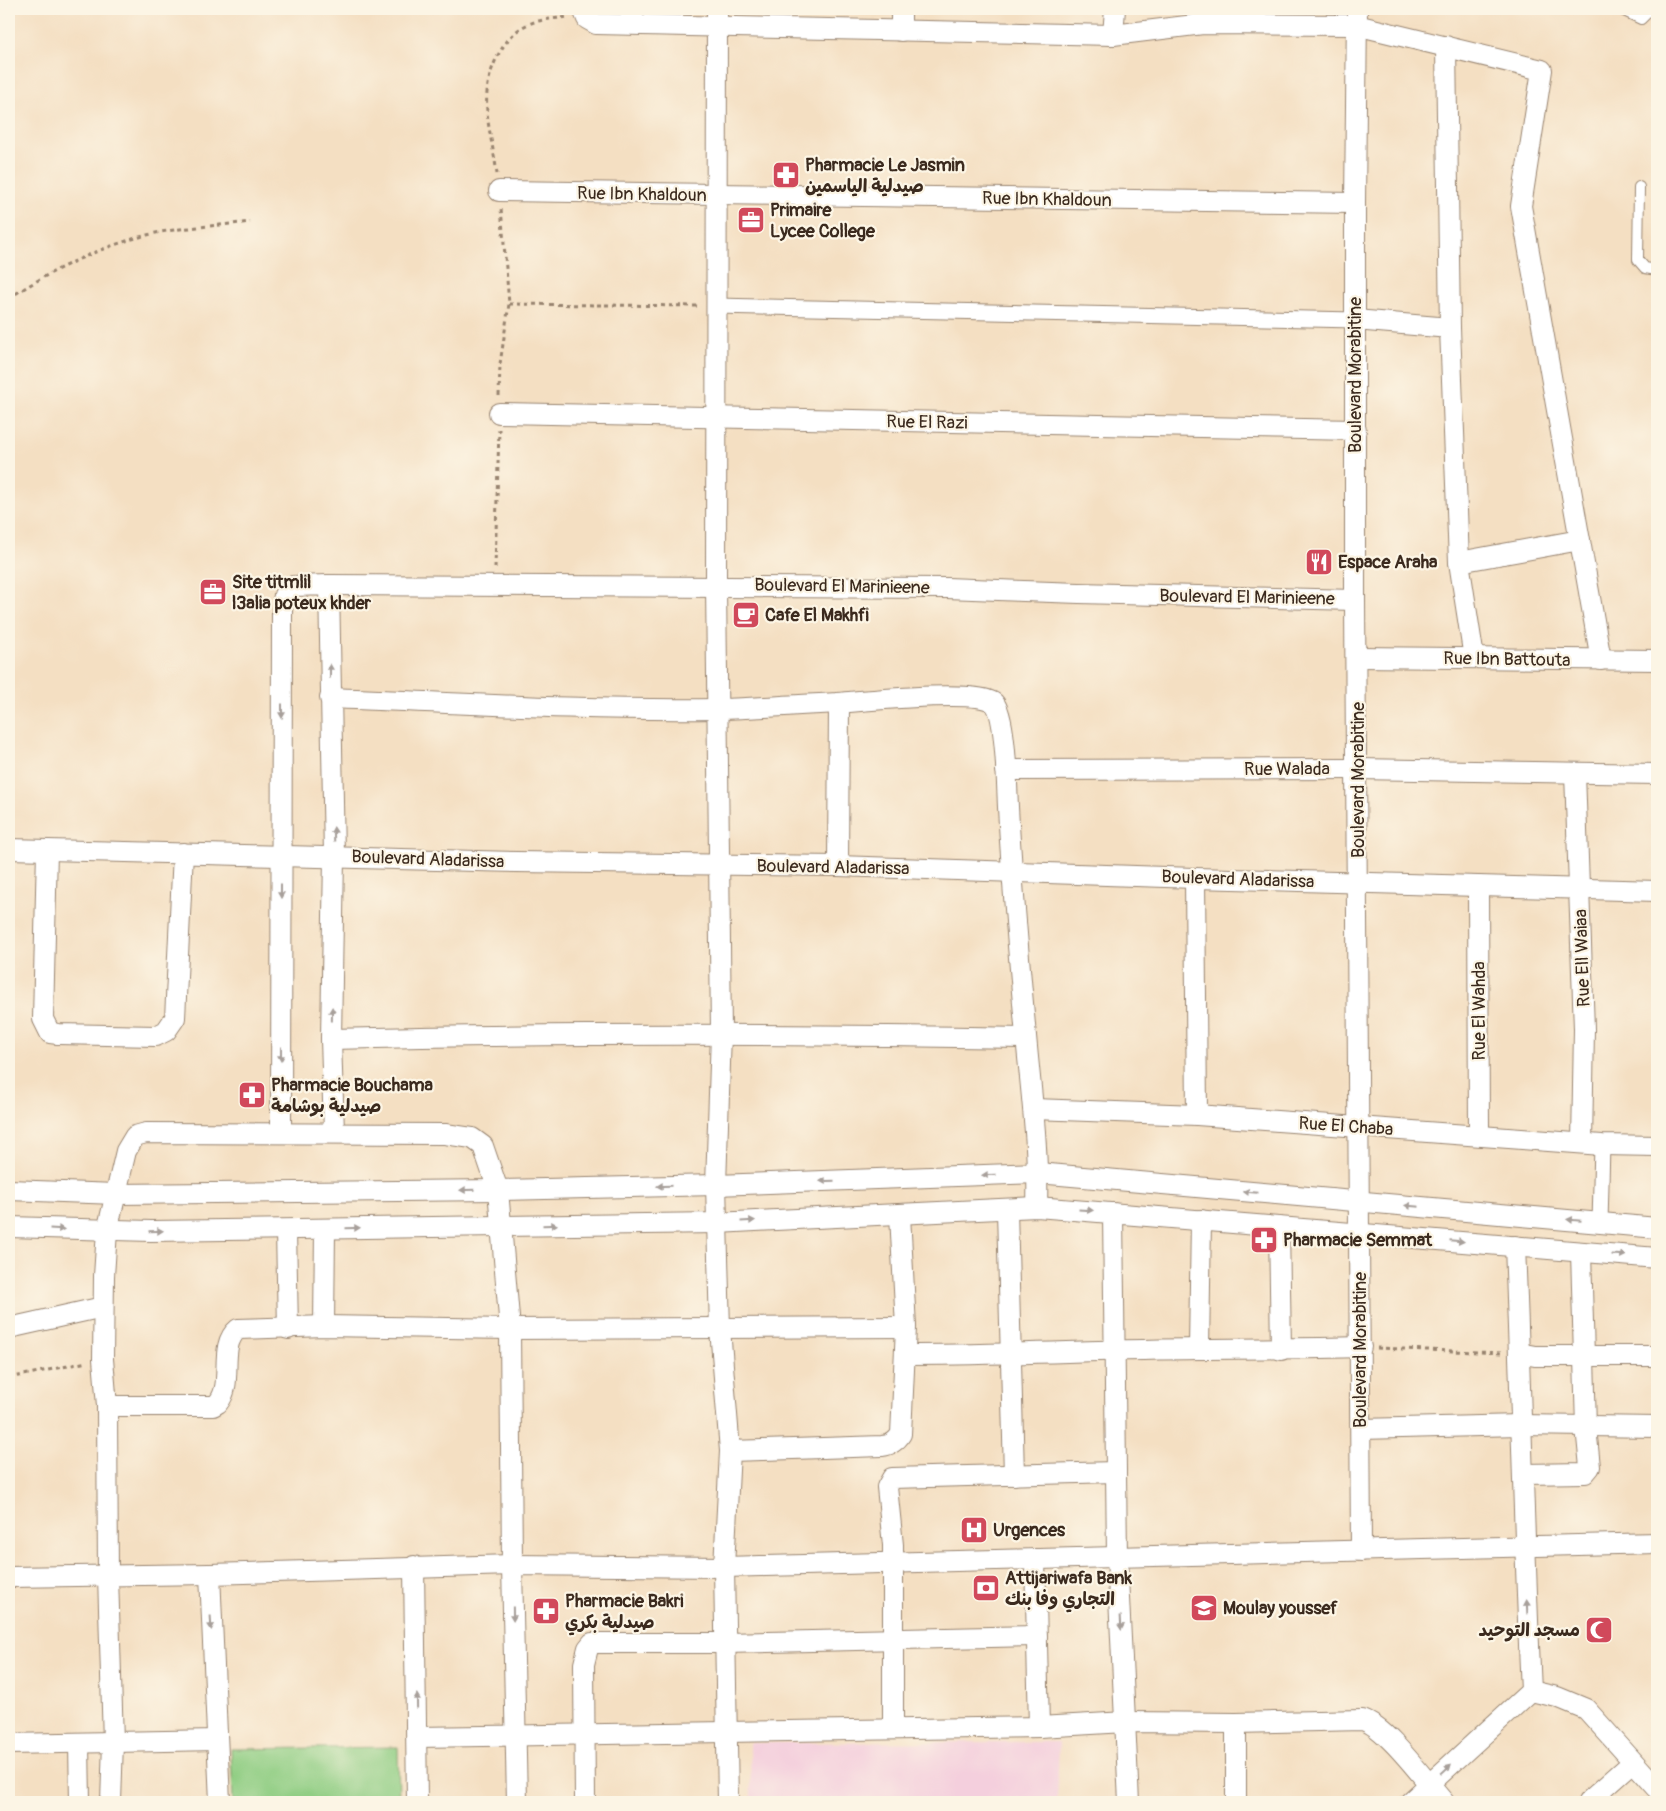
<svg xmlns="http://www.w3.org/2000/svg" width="1666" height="1811" font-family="Pangolin,'Playpen Sans Arabic',sans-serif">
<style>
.built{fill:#f4cfdd}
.green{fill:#91ce84;stroke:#667c51}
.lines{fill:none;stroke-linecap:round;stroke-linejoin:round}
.service-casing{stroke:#988470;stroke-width:12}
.pedestrian-casing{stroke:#988470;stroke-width:17}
.minor-casing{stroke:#988470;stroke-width:22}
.path{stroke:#988470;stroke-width:3;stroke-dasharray:4 4;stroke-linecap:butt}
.service{stroke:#fff;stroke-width:10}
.pedestrian{stroke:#fff;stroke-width:15}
.minor{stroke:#fff;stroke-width:20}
.oneway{fill:#a79f9a}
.labels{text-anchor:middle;stroke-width:4.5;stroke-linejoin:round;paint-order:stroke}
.poi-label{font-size:18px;font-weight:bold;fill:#3b2a1e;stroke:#fcf5e5;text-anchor:start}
.street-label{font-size:18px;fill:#3b2a1e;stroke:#fcf5e5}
</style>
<rect width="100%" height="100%" fill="#fcf5e5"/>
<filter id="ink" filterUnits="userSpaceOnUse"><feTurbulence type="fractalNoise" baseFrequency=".02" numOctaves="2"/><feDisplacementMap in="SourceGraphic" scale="10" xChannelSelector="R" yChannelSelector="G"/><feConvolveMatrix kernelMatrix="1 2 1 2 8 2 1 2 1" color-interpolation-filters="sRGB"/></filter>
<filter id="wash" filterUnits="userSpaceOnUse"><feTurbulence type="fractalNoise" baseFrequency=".0096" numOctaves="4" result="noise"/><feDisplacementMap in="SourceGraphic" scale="20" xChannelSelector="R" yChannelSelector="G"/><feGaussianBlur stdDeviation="1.12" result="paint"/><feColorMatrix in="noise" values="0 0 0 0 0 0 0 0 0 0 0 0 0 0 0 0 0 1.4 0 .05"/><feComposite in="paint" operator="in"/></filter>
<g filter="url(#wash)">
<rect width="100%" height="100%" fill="#f4dfc2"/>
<!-- built -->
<polygon class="built" points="1059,1742 1057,1802 751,1802 750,1743"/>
<!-- green -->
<polygon class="green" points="398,1747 399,1802 233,1802 231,1749"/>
</g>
<g filter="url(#ink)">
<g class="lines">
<!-- service casing -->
<g class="service-casing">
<g id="service">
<polyline points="1620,9 1641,19 1651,9"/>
<polyline points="1639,187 1638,260 1645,268 1657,270"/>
</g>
</g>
<!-- pedestrian casing -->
<g class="pedestrian-casing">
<g id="pedestrian">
<polyline points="717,306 1355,320"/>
<polyline points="1600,1223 1602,1145"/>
</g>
</g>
<!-- minor casing -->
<g class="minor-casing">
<g id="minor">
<polyline points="583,9 587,19 596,24 1113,35 1203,24 1356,25 1542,70 1521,206 1601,660"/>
<polyline points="717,9 716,585 721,1033 716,1185 720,1329 730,1451 724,1567 728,1802"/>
<polyline points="1357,9 1355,203 1355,600 1361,1551"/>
<polyline points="901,31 901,9"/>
<polyline points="1113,35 1115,9"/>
<polyline points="1446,46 1450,328 1459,562 1474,658"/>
<polyline points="499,191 1355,203"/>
<polyline points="1355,320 1450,328"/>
<polyline points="499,413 1356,430"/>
<polyline points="1459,562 1580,540"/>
<polyline points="329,585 947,588 1079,593 1355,600"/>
<polyline points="1357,657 1657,660"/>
<path d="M330,698C459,703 589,711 719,709C758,708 797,705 837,703C863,701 978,689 994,703C1006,715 1007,788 1008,807C1012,884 1019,960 1026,1036C1031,1093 1039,1149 1037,1207"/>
<polyline points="1006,770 1358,769 1657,774"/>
<polyline points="1575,773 1584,1029 1582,1143"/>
<polyline points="9,849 516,862 838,866 1195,878 1657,891"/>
<polyline points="47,850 43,1019 50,1033 58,1034 156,1036 166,1031 175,1018 183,853"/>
<polyline points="838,866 839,703"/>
<polyline points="1195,878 1197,1115"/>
<polyline points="1478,886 1479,1135"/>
<path d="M331,1039C563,1033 794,1034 1026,1038"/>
<polyline points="1034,1109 1197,1115 1602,1145 1657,1146"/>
<polyline points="281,1132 282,610 284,595 293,586 329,585 334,856 331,1039 334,1132"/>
<polyline points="9,1190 116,1194 498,1190 716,1185 1038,1173 1657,1228"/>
<polyline points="1007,1210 1014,1475"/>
<polyline points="1113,1213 1117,1557 1129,1802"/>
<polyline points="9,1227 151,1231 717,1223 1037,1207 1657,1258"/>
<polyline points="1279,1227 1281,1350"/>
<polyline points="286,1230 288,1329"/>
<polyline points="324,1326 325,1229"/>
<polyline points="9,1328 103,1307"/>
<polyline points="1199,1349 1201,1220"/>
<polyline points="1519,1353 1535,1356 1657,1356"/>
<path d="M906,1355C1003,1355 1100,1350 1198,1349C1252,1348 1307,1349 1361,1347"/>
<path d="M107,1406H213L218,1403C235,1383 217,1346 238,1329L324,1326L510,1329L906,1327"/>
<polyline points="1361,1429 1520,1425 1657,1427"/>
<path d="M730,1451L882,1446C891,1445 896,1442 901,1434L906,1327L900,1215"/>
<polyline points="1524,1474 1585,1473 1590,1467 1586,1427 1581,1252"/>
<polyline points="1035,1559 1039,1727"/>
<polyline points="414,1566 417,1802"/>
<polyline points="210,1574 220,1802"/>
<polyline points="9,1577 210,1574 512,1565 724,1567 1657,1543"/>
<polyline points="1531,1691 1557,1697 1586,1709 1657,1788"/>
<polyline points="893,1729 893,1545 887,1487 892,1478 1116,1472"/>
<path d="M417,1737L1039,1727L1126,1722L1236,1723L1362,1720C1386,1726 1426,1782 1444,1802"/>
<polyline points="79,1743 80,1802"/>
<polyline points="9,1744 217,1740"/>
<polyline points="111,1802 113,1742 108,1576 107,1406 103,1359 104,1276 107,1231 126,1151 135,1136 146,1133 445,1134 472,1138 483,1146 498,1190 510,1329 512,1565 517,1802"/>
<polyline points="585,1802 584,1664 588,1648 592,1643 725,1643 1037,1636"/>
<polyline points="1236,1802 1236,1723"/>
<path d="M1410,1802L1531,1691C1524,1542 1521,1394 1515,1246"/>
<polyline points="1588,1802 1633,1762"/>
</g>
</g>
<!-- path -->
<g class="path">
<path d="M497,174C491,128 475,94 501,50C508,39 516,29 529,24C540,19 554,19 567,17"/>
<path d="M9,298C52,270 97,248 147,235C180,227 217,226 250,222"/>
<polyline points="509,304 699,306"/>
<polyline points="499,396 500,364 509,304 501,208"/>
<polyline points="495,568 499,429"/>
<polyline points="1377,1348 1503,1353"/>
<polyline points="9,1378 87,1362"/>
</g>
<!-- service -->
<use href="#service" class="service"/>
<!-- pedestrian -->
<use href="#pedestrian" class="pedestrian"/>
<!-- minor -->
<use href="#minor" class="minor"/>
</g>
<!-- one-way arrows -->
<defs><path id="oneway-solid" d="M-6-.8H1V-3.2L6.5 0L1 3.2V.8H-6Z" transform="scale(1.25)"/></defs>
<g class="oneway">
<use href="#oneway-solid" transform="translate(330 671) rotate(-90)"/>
<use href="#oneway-solid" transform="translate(282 711) rotate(90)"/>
<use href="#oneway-solid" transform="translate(334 834) rotate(-92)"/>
<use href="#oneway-solid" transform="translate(281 891) rotate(90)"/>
<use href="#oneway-solid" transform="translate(332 1014) rotate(-89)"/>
<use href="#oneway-solid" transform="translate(281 1054) rotate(90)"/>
<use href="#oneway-solid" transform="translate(989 1175) rotate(178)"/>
<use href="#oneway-solid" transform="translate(827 1181) rotate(178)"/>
<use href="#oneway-solid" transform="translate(664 1186) rotate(179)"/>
<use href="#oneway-solid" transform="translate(467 1190) rotate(179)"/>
<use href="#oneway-solid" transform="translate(1250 1192) rotate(-175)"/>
<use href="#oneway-solid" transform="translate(1412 1206) rotate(-175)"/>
<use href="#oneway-solid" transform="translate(1086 1210) rotate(4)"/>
<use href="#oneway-solid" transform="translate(1574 1220) rotate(-175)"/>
<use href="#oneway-solid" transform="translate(748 1221) rotate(-3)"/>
<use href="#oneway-solid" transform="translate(550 1225) rotate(-1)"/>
<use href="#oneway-solid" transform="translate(353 1228) rotate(-1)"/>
<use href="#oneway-solid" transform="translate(57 1229) rotate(3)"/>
<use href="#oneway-solid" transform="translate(156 1231) rotate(-1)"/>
<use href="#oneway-solid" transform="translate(1457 1241) rotate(5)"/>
<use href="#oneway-solid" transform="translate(1619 1255) rotate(4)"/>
<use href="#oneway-solid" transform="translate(1527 1607) rotate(-93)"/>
<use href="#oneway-solid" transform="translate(513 1614) rotate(89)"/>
<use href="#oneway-solid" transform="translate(211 1623) rotate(87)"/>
<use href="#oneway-solid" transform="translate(1121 1623) rotate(87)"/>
<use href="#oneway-solid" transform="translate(417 1701) rotate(-91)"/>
<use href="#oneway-solid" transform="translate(1446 1769) rotate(-43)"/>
</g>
</g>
<!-- icons -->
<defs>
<g id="pharmacy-square" transform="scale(1.4375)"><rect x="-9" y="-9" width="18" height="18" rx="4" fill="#d1495b" stroke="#fcf5e5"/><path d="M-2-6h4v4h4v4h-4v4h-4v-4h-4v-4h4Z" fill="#fff"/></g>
<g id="office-square" transform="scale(1.4375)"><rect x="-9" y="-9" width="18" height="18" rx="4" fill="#d1495b" stroke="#fcf5e5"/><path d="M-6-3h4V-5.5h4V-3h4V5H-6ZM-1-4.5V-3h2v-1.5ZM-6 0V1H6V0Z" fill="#fff"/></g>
<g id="restaurant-square" transform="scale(1.4375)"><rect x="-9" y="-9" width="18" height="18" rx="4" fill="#d1495b" stroke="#fcf5e5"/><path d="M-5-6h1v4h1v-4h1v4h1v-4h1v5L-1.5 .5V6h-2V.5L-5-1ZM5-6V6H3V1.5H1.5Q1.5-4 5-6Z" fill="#fff"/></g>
<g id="cafe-square" transform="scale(1.4375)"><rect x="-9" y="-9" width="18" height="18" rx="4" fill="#d1495b" stroke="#fcf5e5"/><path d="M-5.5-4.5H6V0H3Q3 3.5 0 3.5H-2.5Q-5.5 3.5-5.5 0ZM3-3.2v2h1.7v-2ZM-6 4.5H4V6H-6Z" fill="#fff"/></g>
<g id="hospital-square" transform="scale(1.4375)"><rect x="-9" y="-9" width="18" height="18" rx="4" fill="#d1495b" stroke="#fcf5e5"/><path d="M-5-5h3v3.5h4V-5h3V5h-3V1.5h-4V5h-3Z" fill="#fff"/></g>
<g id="bank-square" transform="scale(1.4375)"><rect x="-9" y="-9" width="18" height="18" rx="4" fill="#d1495b" stroke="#fcf5e5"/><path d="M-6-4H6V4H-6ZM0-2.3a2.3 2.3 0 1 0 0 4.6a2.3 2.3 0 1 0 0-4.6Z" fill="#fff"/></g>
<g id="school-square" transform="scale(1.4375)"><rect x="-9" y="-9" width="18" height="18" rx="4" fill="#d1495b" stroke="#fcf5e5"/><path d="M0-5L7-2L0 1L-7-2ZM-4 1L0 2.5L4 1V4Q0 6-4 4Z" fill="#fff"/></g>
<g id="mosque-square" transform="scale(1.4375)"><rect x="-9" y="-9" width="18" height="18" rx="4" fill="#d1495b" stroke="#fcf5e5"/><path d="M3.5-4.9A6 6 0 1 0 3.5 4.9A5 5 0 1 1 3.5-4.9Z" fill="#fff"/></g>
</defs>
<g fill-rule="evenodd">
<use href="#pharmacy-square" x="786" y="175"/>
<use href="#office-square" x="751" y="220"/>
<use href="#restaurant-square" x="1319" y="562"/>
<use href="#office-square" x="213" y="592"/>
<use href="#cafe-square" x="746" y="615"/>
<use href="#pharmacy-square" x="252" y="1095"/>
<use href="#pharmacy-square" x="1264" y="1240"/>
<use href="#hospital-square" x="974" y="1530"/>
<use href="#bank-square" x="986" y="1588"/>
<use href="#school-square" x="1204" y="1608"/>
<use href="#pharmacy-square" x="546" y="1611"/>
<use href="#mosque-square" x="1599" y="1630"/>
</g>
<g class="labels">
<!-- poi labels -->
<g class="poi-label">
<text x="805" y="171">Pharmacie Le Jasmin<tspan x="805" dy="21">صيدلية الياسمين</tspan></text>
<text x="770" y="216">Primaire<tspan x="770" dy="21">Lycee College</tspan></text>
<text x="1338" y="568">Espace Araha</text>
<text x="232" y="588">Site titmlil<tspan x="232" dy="21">l3alia poteux khder</tspan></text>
<text x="765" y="621">Cafe El Makhfi</text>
<text x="271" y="1091">Pharmacie Bouchama<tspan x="271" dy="21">صيدلية بوشامة</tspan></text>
<text x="1283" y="1246">Pharmacie Semmat</text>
<text x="993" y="1536">Urgences</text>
<text x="1005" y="1584">Attijariwafa Bank<tspan x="1005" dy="21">التجاري وفا بنك</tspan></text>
<text x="565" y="1607">Pharmacie Bakri<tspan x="565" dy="21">صيدلية بكري</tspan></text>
<text x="1223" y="1614">Moulay youssef</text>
<text x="1580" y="1636" text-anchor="end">مسجد التوحيد</text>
</g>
<!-- street labels -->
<g class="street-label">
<text transform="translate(642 194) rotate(1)" y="6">Rue Ibn Khaldoun</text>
<text transform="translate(1047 199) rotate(1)" y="6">Rue Ibn Khaldoun</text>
<text transform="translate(1355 375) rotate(-90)" y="6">Boulevard Morabitine</text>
<text transform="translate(927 422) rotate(1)" y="6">Rue El Razi</text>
<text transform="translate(842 586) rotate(1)" y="6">Boulevard El Marinieene</text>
<text transform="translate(1247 597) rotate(1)" y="6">Boulevard El Marinieene</text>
<text transform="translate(1507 659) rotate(1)" y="6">Rue Ibn Battouta</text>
<text x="1287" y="775">Rue Walada</text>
<text transform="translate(1358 780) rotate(-90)" y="6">Boulevard Morabitine</text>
<text transform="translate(428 859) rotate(2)" y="6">Boulevard Aladarissa</text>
<text transform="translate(833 867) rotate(1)" y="6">Boulevard Aladarissa</text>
<text transform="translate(1238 879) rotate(2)" y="6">Boulevard Aladarissa</text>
<text transform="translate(1582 958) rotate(-92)" y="6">Rue Ell Waiaa</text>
<text transform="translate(1479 1011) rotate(-90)" y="6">Rue El Wahda</text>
<text transform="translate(1346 1126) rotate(4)" y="6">Rue El Chaba</text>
<text transform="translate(1360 1350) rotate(-90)" y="6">Boulevard Morabitine</text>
</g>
</g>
<!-- margin -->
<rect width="1666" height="1811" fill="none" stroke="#fcf5e5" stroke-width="30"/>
</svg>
